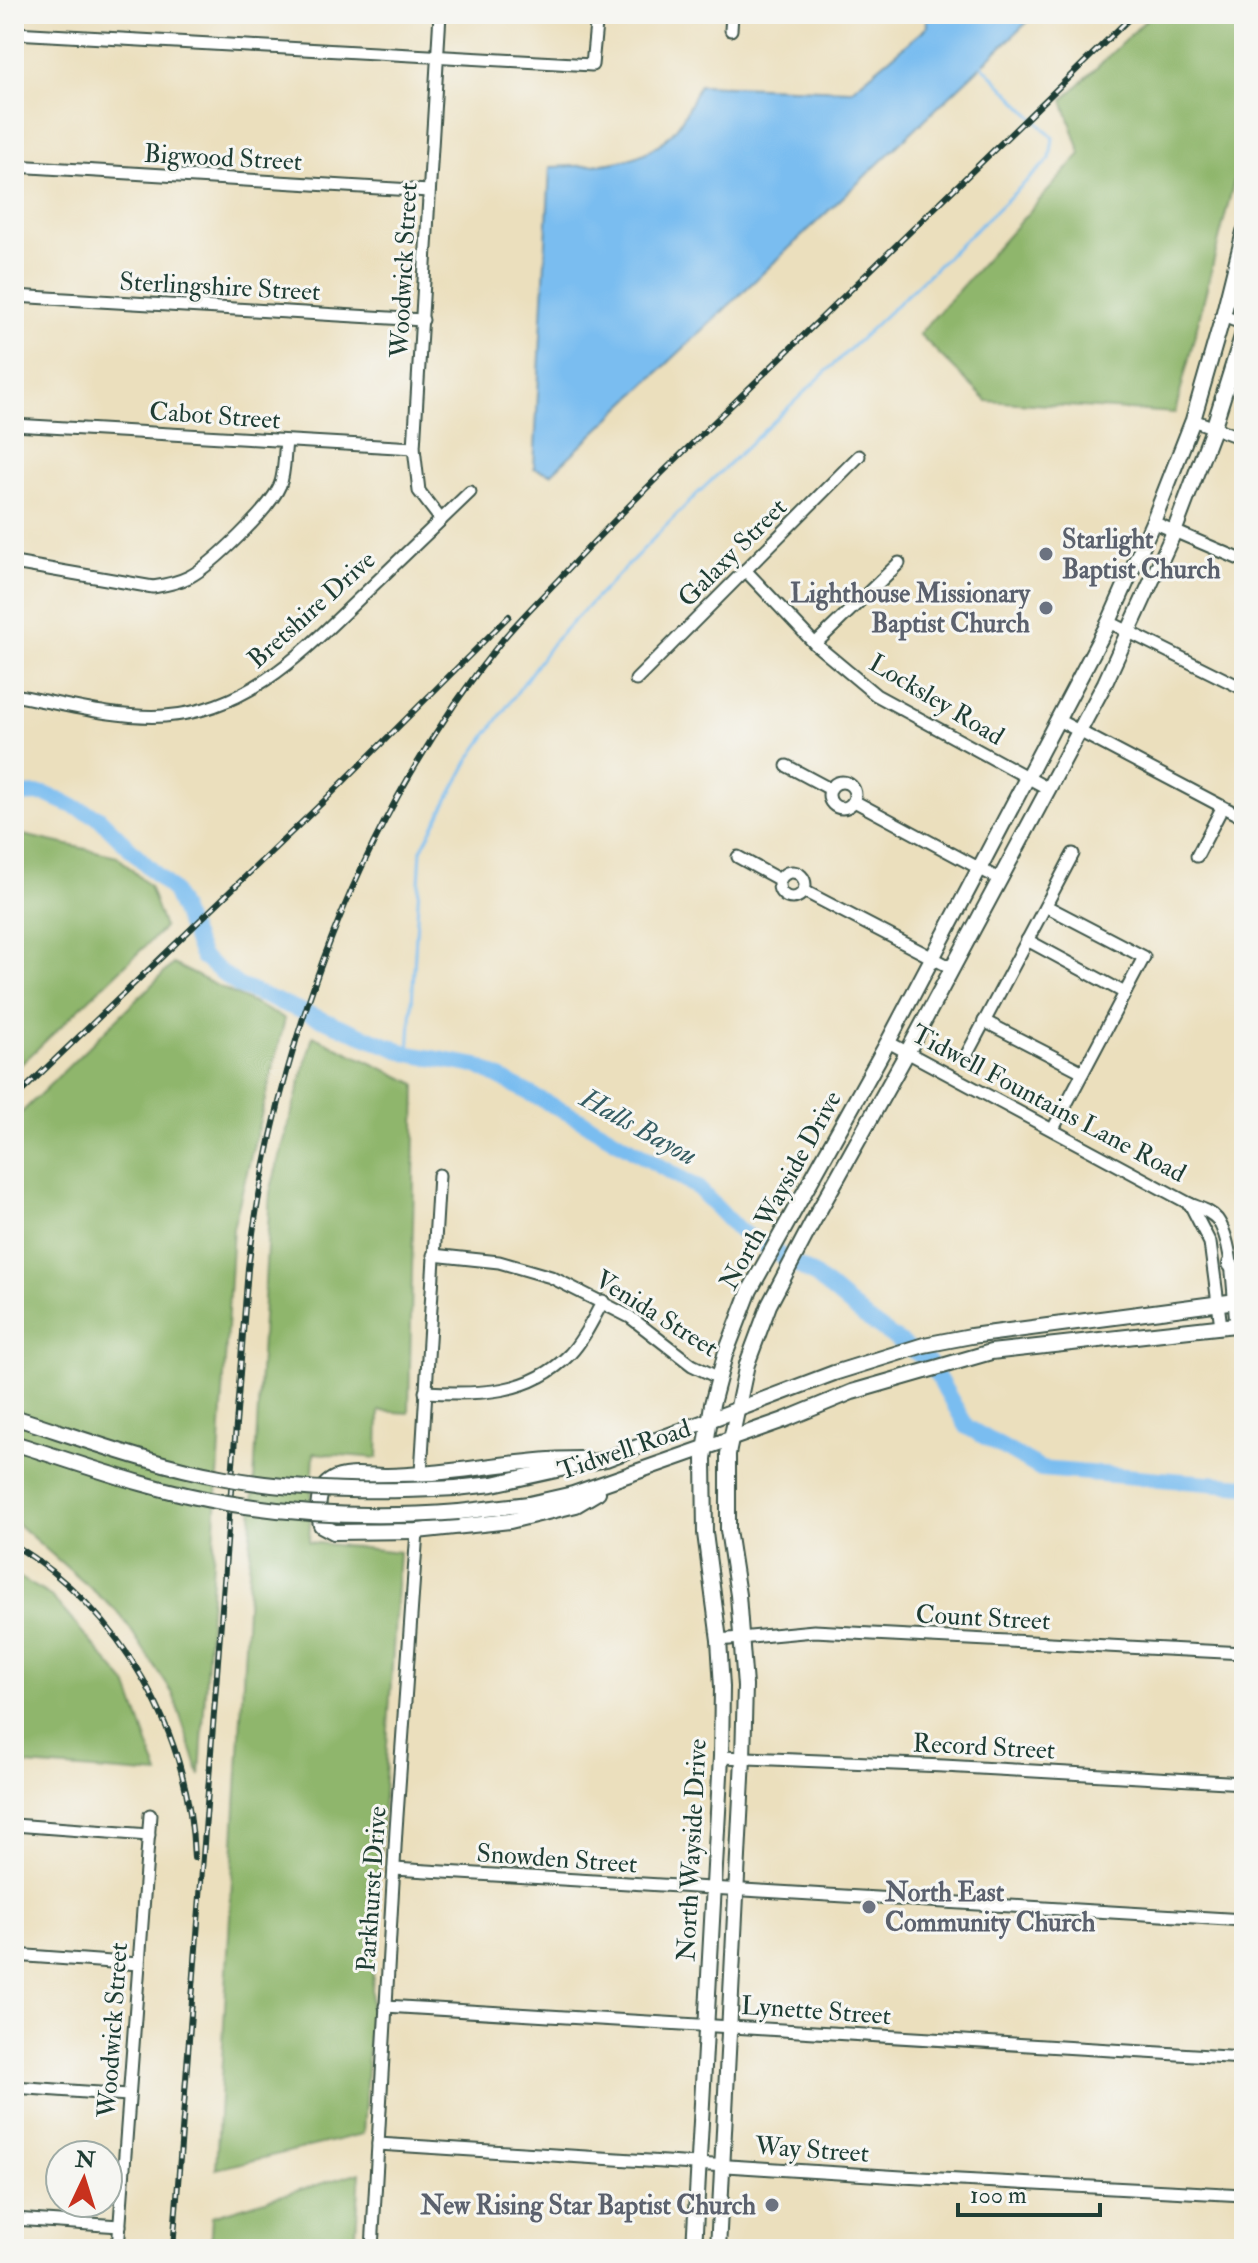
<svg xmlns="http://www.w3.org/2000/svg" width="1258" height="2263" font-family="'IM FELL Double Pica',serif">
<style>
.forest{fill:#8fb66c;stroke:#577a50;stroke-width:2}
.water{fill:#7abdf0;stroke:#4c7d92;stroke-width:2}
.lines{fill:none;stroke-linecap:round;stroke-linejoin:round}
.stream{stroke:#7abdf0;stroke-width:3}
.river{stroke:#7abdf0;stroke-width:16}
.minor-casing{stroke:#3e5549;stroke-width:15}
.major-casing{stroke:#3e5549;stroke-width:18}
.minor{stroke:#fff;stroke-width:11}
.major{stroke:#fff;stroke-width:14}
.rail-casing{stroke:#1f3d34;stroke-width:6}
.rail{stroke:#f6f6f2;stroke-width:3;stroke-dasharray:9;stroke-linecap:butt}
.major-bridge-casing{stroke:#3e5549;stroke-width:18;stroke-linecap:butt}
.major-bridge{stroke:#fff;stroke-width:14}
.worship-dot{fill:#6b7280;stroke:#f6f6f2;stroke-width:3}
.labels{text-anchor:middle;stroke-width:6;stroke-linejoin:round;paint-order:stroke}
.street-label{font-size:26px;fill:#1f3d34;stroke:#f6f6f2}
.worship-label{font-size:26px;font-weight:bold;fill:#5b616d;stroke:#f6f6f2;text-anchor:start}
.water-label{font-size:28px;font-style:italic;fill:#365d63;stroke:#f6f6f2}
</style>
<rect width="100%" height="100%" fill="#f6f6f2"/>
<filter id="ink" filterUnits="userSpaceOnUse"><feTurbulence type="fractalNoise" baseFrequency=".0125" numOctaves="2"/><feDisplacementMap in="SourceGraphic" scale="16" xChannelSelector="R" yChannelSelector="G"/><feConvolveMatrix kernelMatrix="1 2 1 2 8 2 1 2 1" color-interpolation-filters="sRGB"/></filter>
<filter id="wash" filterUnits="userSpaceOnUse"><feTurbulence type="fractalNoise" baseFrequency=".006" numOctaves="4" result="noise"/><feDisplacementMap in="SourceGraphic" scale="32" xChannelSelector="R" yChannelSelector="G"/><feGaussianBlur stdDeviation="1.8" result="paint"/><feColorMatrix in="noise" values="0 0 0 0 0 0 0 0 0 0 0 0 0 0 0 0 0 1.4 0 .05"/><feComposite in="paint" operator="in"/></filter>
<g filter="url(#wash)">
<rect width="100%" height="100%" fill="#ebdfbd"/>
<!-- forest -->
<g class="forest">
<polygon points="1152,14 1244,14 1244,116 1237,169 1175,413 987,401 919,334 1081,154 1063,100"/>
<polygon points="14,833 117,856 149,886 164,928 14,1071"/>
<polygon points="173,964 285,1019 233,1228 200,1776 173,1694 121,1615 14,1521 14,1120"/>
<polygon points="313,1036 416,1084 409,1413 379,1411 378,1458 314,1453 309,1542 399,1552 363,2134 216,2169 270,1192"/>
<polygon points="14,1574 52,1597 127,1684 159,1775 14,1764"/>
<polygon points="360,2172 355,2249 210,2249 212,2216"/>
</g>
<!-- water -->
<path class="water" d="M926,14H1036L551,474L534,468L550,167C597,165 649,167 679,124C687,112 693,97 699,85L851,90L927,27Z"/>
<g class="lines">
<!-- stream -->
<polyline class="stream" points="409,1054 421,850 469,760 552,643 696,495 1050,159 1053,138 982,65"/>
<!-- river -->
<polyline class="river" points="14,795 45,794 98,817 173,891 202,957 239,986 409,1054 477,1066 579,1119 698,1188 738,1230 814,1275 864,1317 929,1362 967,1427 1041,1469 1244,1486"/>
</g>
</g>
<g filter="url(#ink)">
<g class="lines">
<!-- minor casing -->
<g class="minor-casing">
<g id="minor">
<polyline points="440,14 414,448 419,491 441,520"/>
<polyline points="731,30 732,14"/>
<polyline points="14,33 592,65 597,14"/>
<polyline points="14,166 429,191"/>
<polyline points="14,296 423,320"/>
<polyline points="1223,316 1244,324"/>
<polyline points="1193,420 1244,439"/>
<polyline points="14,425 414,448"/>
<polyline points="1153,522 1244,561"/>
<path d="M14,563L153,587C166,585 177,583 189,577C212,565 270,509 280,485C285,473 284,455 286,442"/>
<polyline points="745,570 815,644 876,695 1047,788"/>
<polyline points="1109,622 1244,689"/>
<polyline points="815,644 899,563"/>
<polyline points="636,680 859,456"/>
<path d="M14,695C63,704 116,719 165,716C251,710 306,649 364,594C399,560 435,526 470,492"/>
<polyline points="1058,720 1244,818"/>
<polyline points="787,766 830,789"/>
<circle cx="842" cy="795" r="13"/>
<polyline points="854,801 999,879"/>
<polyline points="1197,856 1222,808"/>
<polyline points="738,857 780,880"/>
<circle cx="792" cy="885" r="13"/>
<polyline points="804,891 952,968"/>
<polyline points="1046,906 1144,957 1053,1129"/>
<polyline points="1027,940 1125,993"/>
<polyline points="984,1021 1083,1072"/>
<path d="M888,1042L1190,1204C1200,1208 1210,1211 1217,1219C1234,1242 1233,1296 1236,1324"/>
<polyline points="966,1056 1073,854"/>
<polyline points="1190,1204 1210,1243 1221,1326"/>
<polyline points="433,1255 499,1262 551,1277 630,1317 692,1365 719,1378"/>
<path d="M425,1392C478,1395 530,1395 570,1354C584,1339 593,1319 603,1301"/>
<polyline points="421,1473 439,1175"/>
<polyline points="719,1640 814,1631 1244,1653"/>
<polyline points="721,1757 944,1766 1244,1783"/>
<polyline points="14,1825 149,1835"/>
<polyline points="394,1869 1244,1920"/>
<polyline points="14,1955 139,1964"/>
<polyline points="385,2006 1244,2058"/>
<polyline points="14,2087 128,2095"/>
<polyline points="378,2144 902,2177 1244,2195"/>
<polyline points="14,2219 120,2226"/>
<polyline points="118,2249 150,1815"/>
<polyline points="372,2249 396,1830 417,1531"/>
</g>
</g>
<!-- major casing -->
<g class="major-casing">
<g id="major">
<polyline points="1230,1264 1244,1281"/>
<path d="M586,1459C519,1458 454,1475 387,1476C371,1476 345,1472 332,1480C316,1489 317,1510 321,1525L334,1532L417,1531L510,1521L576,1505L598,1492"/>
<polyline points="456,1488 493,1484 606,1459 834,1373 924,1345 971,1336 1244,1300"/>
<polyline points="459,1512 529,1504 573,1494 784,1420 852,1392 991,1352 1244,1324"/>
<polyline points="694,2249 721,1757 722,1687 719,1640 705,1533 704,1459 712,1404 725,1355 750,1290 888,1042 1109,622 1153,522 1193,420 1223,316 1244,232"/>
<polyline points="718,2249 743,1758 745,1686 738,1595 728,1530 728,1454 747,1364 769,1305 811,1225 908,1051 1105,683 1174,532 1213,429 1244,330"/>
</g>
</g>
<!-- minor -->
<use href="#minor" class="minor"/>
<!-- major -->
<use href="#major" class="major"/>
<!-- rail casing -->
<g class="rail-casing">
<g id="rail">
<polyline points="14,1099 324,801 509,616"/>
<path d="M14,1545C122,1611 190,1732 194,1858"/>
<path d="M173,2249L248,1268C277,1041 359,818 504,638C521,618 540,599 558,580C626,506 699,437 771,367C892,249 1013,132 1134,14"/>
</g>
</g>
<!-- rail -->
<use href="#rail" class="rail"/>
<!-- major-bridge casing -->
<g class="major-bridge-casing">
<g id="major-bridge">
<path d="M14,1417C83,1439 153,1465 225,1478C302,1492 378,1492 456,1488"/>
<path d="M14,1443C84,1465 154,1491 227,1503C304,1516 381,1518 459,1512"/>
</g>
</g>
<!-- major-bridge -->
<use href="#major-bridge" class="major-bridge"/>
</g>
</g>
<!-- markers -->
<g class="worship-dot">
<circle cx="1046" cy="554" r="8"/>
<circle cx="1046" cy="608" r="8"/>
<circle cx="869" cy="1907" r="8"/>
<circle cx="772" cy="2205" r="8"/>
</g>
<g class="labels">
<!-- street labels -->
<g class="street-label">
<text transform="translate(223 157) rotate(3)" y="9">Bigwood Street</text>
<text transform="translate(403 270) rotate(-87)" y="9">Woodwick Street</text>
<text transform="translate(220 286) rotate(3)" y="9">Sterlingshire Street</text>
<text transform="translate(215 415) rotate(4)" y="9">Cabot Street</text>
<text transform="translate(732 552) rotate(-45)" y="9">Galaxy Street</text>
<text transform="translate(311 609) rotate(-42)" y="9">Bretshire Drive</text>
<text transform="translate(937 699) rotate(31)" y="9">Locksley Road</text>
<text transform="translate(1049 1103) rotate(28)" y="9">Tidwell Fountains Lane Road</text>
<text transform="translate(780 1190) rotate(-61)" y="9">North Wayside Drive</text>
<text transform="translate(657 1313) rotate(32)" y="9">Venida Street</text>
<text transform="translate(624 1449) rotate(-19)" y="9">Tidwell Road</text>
<text transform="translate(983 1617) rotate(3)" y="9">Count Street</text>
<text transform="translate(984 1746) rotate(3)" y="9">Record Street</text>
<text transform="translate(691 1850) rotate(-87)" y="9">North Wayside Drive</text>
<text transform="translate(557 1858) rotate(4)" y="9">Snowden Street</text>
<text transform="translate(371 1889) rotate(-86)" y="9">Parkhurst Drive</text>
<text transform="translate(816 2010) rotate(4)" y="9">Lynette Street</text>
<text transform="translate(112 2030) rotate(-86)" y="9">Woodwick Street</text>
<text transform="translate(812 2149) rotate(4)" y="9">Way Street</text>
</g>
<!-- worship labels -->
<g class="worship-label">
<text x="1062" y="548">Starlight<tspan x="1062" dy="30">Baptist Church</tspan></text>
<text x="1030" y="602" text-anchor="end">Lighthouse Missionary<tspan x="1030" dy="30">Baptist Church</tspan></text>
<text x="885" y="1901">North East<tspan x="885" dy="30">Community Church</tspan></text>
<text x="756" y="2214" text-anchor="end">New Rising Star Baptist Church</text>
</g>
<!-- water labels -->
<g class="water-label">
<text transform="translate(639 1126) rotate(29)" y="10">Halls Bayou</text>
</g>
</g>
<!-- margin -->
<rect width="1258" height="2263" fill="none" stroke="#f6f6f2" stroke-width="48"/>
<!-- north arrow -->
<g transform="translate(84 2179) rotate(4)"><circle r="38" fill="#f6f6f2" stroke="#a0aca6" stroke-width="2"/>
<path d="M0-6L14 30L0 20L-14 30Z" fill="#c8321e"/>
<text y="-12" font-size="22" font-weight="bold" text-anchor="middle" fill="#1f3d34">N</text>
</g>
<!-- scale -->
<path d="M958 2203v12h142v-12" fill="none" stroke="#1f3d34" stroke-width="4"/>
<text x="970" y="2203" font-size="24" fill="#1f3d34" stroke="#f6f6f2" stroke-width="6" paint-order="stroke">100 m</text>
</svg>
